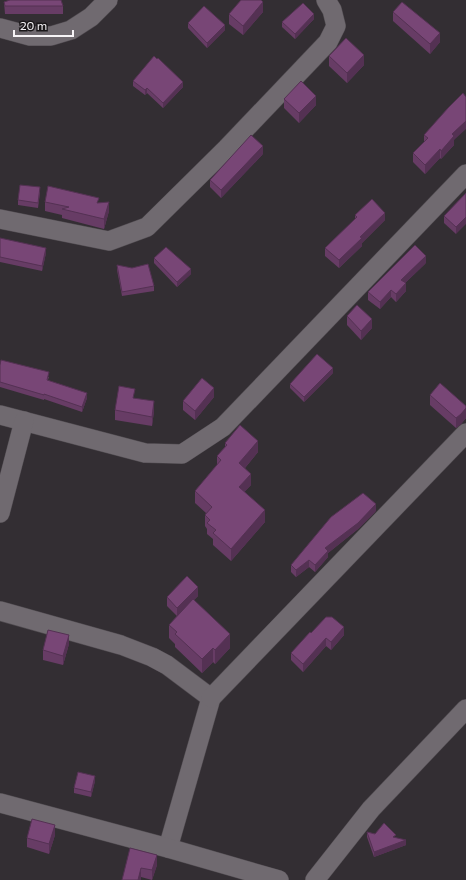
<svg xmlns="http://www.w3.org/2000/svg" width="466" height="880" font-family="Commissioner,sans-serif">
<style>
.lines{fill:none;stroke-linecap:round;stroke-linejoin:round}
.minor-casing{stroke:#504b50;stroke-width:20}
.minor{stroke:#706a70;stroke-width:19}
.wall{fill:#673c65}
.shaded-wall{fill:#543153}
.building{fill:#784676;stroke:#543153}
</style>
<rect width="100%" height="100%" fill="#332e33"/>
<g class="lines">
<!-- minor casing -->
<g class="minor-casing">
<g id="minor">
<polyline points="0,28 30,36 51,36 71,30 91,17 108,0"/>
<polyline points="0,219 109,241 147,227 227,148 328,42 336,26 332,10 326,0"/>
<polyline points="0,415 145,453 182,454 223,427 466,174"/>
<polyline points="0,513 24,421"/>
<polyline points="0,611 121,645 152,657 167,665 211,698 168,848"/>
<polyline points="211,698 466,433"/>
<polyline points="0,803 168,848 279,880"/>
<polyline points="315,880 371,809 466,709"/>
</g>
</g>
<!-- minor -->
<use href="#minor" class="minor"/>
</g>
<!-- wall -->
<g class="wall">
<polygon points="4,2 63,6 63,14 5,14"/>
<polygon points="263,12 243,35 229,24 229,14"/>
<polygon points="393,12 440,42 430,54 393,21"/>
<polygon points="314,19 295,39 282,27 282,22"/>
<polygon points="188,23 225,30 207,48 188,28"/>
<polygon points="329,56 364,65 347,83 329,66"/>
<polygon points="133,81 183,87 163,108 147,93 145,95 133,86"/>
<polygon points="463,93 454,140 454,145 441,159 440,158 425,174 413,162 413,153 424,142 424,135 448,109 448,108"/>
<polygon points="284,99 316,105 299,123 284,108"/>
<polygon points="263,154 221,198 210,187 210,180"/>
<polygon points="40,192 38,208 18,205 18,200"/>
<polygon points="466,193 456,234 444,223 444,216"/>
<polygon points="45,202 99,203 109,211 104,229 62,218 62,215 45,211"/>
<polygon points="355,215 385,220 362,243 362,246 339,268 325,256 325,248 355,219"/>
<polygon points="0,238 46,253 42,271 0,262"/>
<polygon points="154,258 191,274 177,287 154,263"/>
<polygon points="426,263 405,283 406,291 396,302 391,297 380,309 368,300 368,292"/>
<polygon points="117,265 154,286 154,291 122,296 117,270"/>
<polygon points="347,316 372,328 361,340 347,325"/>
<polygon points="0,365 49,377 48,380 87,398 82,412 44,399 44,400 0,387"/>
<polygon points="333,373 304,402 290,388 290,384"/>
<polygon points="430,395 466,406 466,418 461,424 456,428 430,405"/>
<polygon points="214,397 195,420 183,410 183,401"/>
<polygon points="115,410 154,411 152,426 115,420"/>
<polygon points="225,443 258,452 245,468 251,485 244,492 265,522 231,561 213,545 213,539 207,534 207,529 205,526 205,515 206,513 195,503 195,491 217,465 217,456 225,447"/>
<polygon points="376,511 358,529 328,553 328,557 315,572 309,567 296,577 291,572 291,565"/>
<polygon points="198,596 194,600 230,648 215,664 213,662 202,673 175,647 175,644 169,638 169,625 177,616 167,606 167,597"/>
<polygon points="311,633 344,635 331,650 326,646 303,672 291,660 291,653"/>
<polygon points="69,644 63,665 43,660 43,650"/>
<polygon points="95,781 91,797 74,793 74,788"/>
<polygon points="367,832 396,838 406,845 374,857 367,837"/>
<polygon points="55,835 49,854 27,847 27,838"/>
<polygon points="130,848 157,865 152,880 141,877"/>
</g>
<!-- shaded-wall -->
<g class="shaded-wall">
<polygon points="263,2 263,12 243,35 243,26"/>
<polygon points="314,14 314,19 295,39 295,34"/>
<polygon points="225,25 225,30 207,48 207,43"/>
<polygon points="440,33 440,42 430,54 430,44"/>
<polygon points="364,55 364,65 347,83 347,73"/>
<polygon points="183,82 183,87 163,108 163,103"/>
<polygon points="147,88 147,93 145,95 145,90"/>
<polygon points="316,96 316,105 299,123 299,113"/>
<polygon points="466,121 466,129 454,140 454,145 441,159 441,151 452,134"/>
<polygon points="263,146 263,154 221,198 221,190"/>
<polygon points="440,149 440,158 425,174 425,165"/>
<polygon points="109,202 109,211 104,229 104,219"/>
<polygon points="385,213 385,220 362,243 362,246 339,268 339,260 360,237"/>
<polygon points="466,217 466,224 456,234 456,227"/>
<polygon points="46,248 46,253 42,271 42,266"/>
<polygon points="426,256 426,263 401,287 401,280"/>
<polygon points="191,269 191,274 177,287 177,282"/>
<polygon points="406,283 406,291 396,302 396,294"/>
<polygon points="391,290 391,297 380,309 380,302"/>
<polygon points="372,319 372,328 361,340 361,331"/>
<polygon points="333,368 333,373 304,402 304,397"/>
<polygon points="214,388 214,397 195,420 195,411"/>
<polygon points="87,393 87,398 82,412 82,407"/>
<polygon points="154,401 154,411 152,426 152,417"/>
<polygon points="466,408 466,418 461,424 456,428 456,418"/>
<polygon points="258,441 258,452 239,475 239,463"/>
<polygon points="251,474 251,485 239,498 239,487"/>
<polygon points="376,504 376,511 358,529 328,553 328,557 315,572 315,565 325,548"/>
<polygon points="265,510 265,522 231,561 231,549"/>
<polygon points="309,560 309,567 296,577 296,570"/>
<polygon points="198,587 198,596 177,617 177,608"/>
<polygon points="344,627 344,635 331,650 331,642"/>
<polygon points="230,634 230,648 215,664 215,650"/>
<polygon points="69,635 69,644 63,665 63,656"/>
<polygon points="326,638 326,646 303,672 303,664"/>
<polygon points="213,648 213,662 202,673 202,659"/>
<polygon points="95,776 95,781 91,797 91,792"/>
<polygon points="55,825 55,835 49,854 49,844"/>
<polygon points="406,840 406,845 374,857 374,852"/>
<polygon points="157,855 157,865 152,880 152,870"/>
<polygon points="141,868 141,880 138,880"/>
</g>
<!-- building -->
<g class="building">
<polygon points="10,0 61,0 63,6 5,6 4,2"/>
<polygon points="241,0 261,0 263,2 243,26 229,14"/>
<polygon points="402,2 440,33 430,44 393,12"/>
<polygon points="303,3 314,14 295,34 282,22"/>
<polygon points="204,6 225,25 207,43 188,23"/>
<polygon points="346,38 364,55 347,73 329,56"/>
<polygon points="154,56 157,59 158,58 183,82 163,103 147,88 145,90 133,81"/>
<polygon points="301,81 316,96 299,113 284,99"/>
<polygon points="463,93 466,97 466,121 452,134 454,136 441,151 440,149 425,165 413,153 428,138 424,135 448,108"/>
<polygon points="251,135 263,146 221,190 210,180"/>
<polygon points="20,185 40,187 38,203 18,200"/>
<polygon points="48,186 99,198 97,203 109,202 104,219 62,209 69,207 45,202"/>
<polygon points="466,193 466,217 456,227 444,216"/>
<polygon points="372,199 385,213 360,237 362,238 339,260 325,248 357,217 355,215"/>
<polygon points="0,238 46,248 42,266 0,257"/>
<polygon points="415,245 426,256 401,280 406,283 396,294 391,290 380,302 368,292"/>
<polygon points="166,247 191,269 177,282 154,258"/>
<polygon points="148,264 154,286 122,292 117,265 132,268"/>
<polygon points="357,305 372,319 361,331 347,316"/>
<polygon points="317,354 333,368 304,397 290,384"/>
<polygon points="1,360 49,372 47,380 87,393 82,407 44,394 44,395 0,382 0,365"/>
<polygon points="202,378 214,388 195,411 183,401"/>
<polygon points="440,383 466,406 466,408 461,414 456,418 430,395"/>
<polygon points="119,386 135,389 133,398 154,401 152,417 115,410"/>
<polygon points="240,425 258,441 239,463 251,474 239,487 265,510 231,549 213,533 216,530 207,523 210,520 205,515 212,507 195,491 221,460 217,456 227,445 225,443"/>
<polygon points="363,493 376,504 358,523 325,548 328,551 315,565 309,560 296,570 291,565 331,517"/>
<polygon points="187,576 198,587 177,608 167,597"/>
<polygon points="193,599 230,634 215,650 213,648 202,659 175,634 177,632 169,625"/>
<polygon points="326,617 332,617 344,627 331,642 326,638 303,664 291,653 310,632 311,633"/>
<polygon points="48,630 69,635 63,656 43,650"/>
<polygon points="78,772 95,776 91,792 74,788"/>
<polygon points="32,819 55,825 49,844 27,838"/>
<polygon points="384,823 396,835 393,837 406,840 374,852 367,832 375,834"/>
<polygon points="130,848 157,855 152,870 141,868 138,880 122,880"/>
</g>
<!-- scale -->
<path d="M14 30v6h59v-6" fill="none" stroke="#f7f4f7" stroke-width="2"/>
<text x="20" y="30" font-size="12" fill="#f7f4f7" stroke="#1a1719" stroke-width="3" paint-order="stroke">20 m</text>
</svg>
